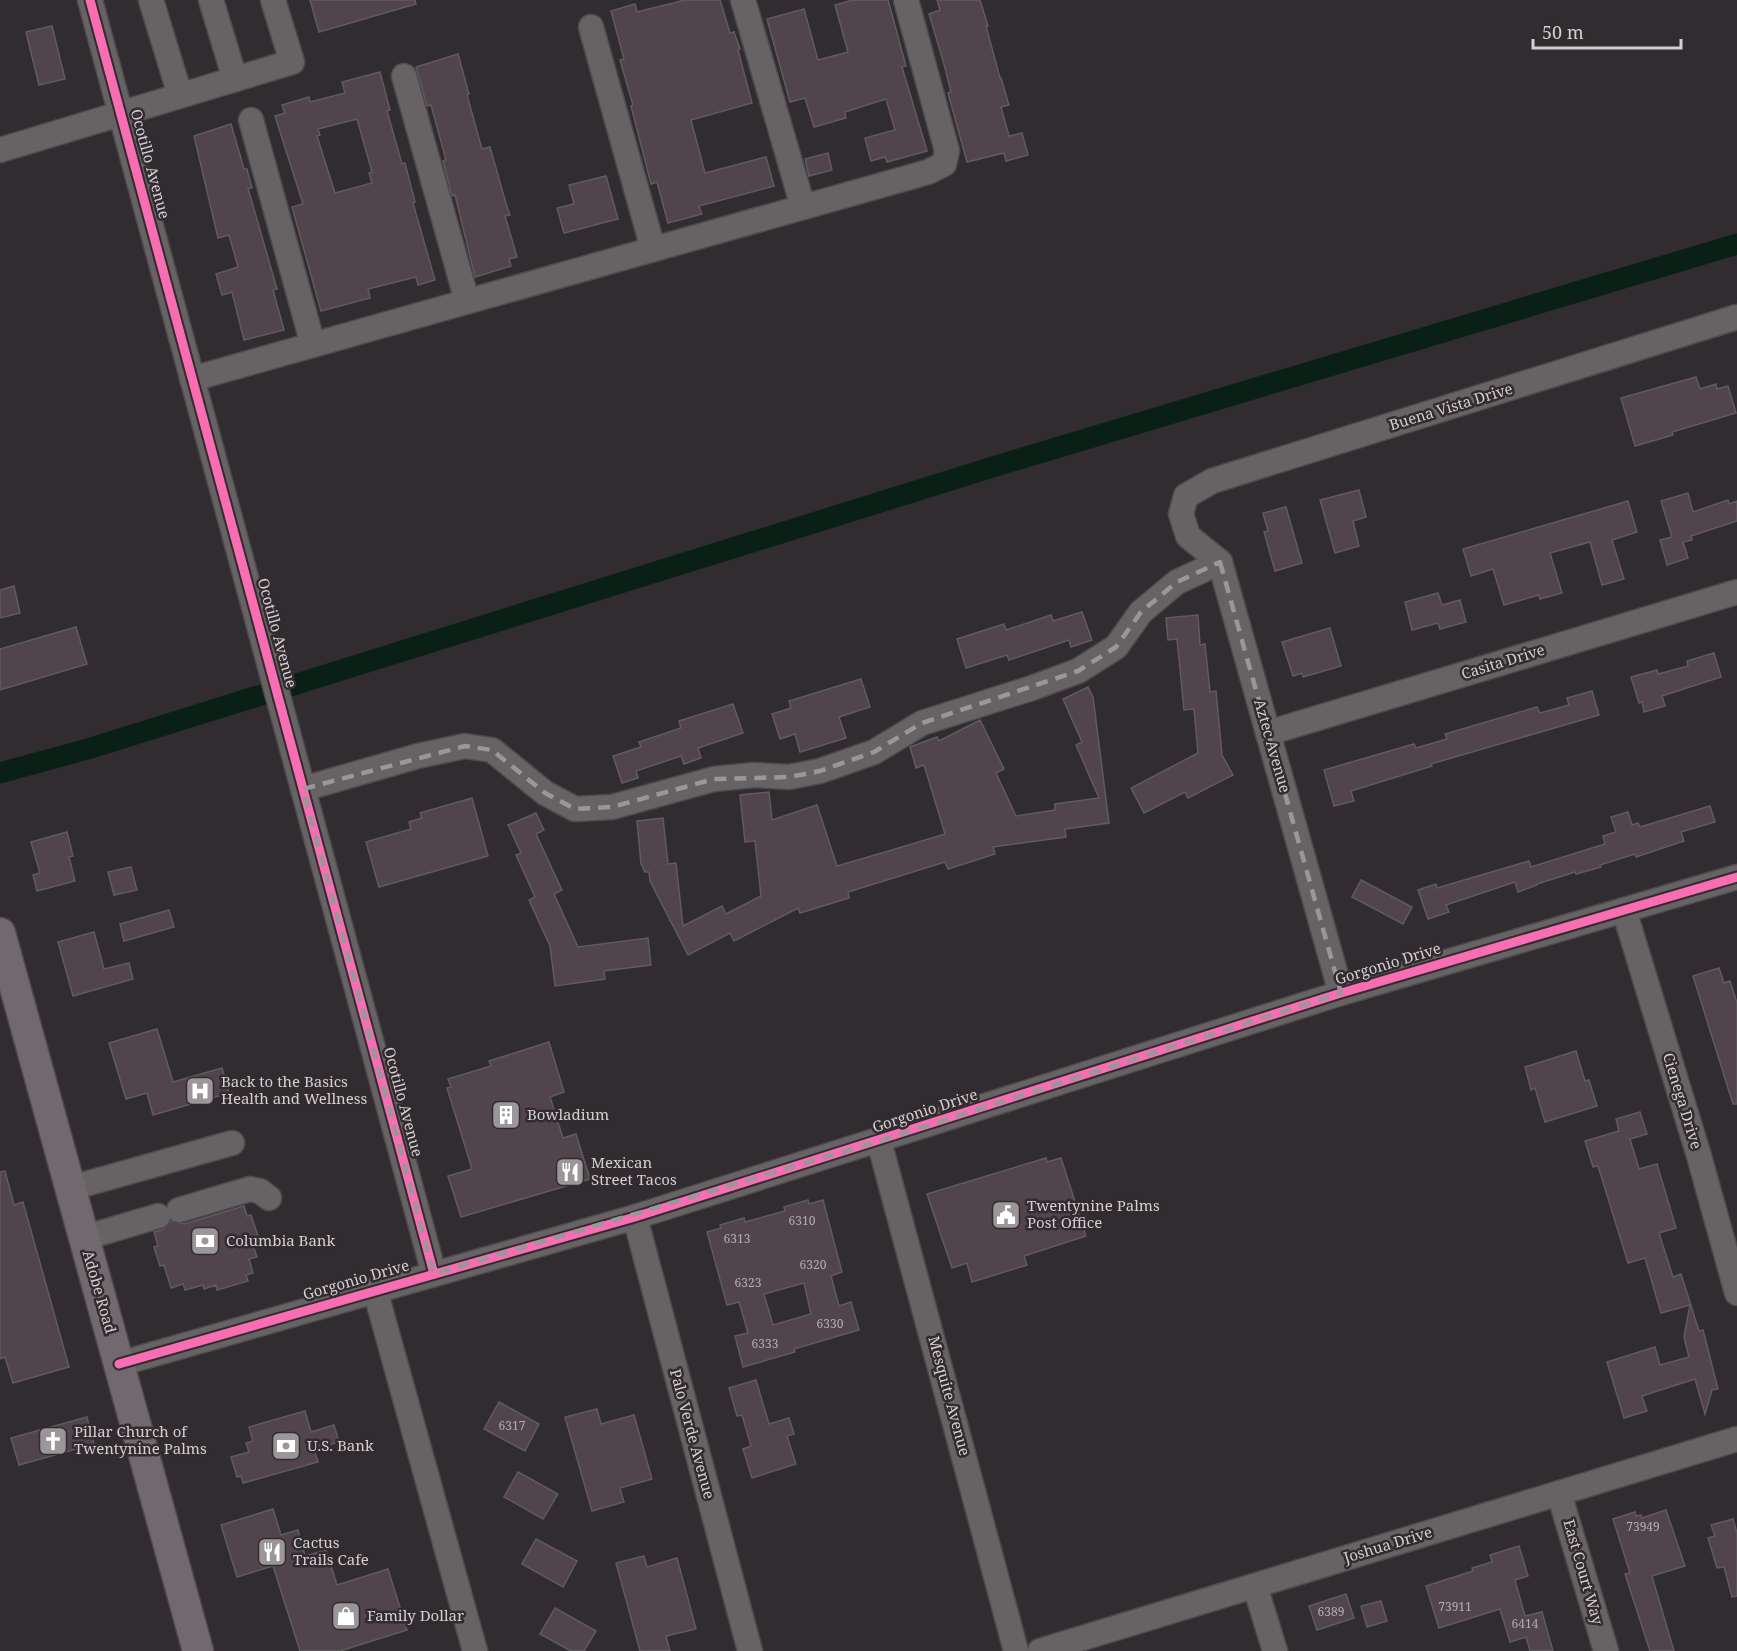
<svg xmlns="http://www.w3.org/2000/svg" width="1737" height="1651" font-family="'Noto Serif',serif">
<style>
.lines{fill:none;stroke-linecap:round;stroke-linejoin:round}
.canal{stroke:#0a2016;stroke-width:21}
.building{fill:#51444d;stroke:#5f5b5e;stroke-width:1.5;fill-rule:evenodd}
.minor-casing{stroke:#4d494c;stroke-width:27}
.major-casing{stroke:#4d494c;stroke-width:33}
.minor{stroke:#676365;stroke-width:24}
.major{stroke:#72696f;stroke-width:30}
.cycleway-casing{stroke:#322b2f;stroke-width:13}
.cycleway{stroke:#f96db3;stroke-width:9}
.marked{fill:none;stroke:#9b9799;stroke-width:4.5;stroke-dasharray:12 8;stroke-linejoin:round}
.labels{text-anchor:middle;stroke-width:5;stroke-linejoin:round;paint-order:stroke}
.number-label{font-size:12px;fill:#b3adb1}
.street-label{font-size:15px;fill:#d4d0d2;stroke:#322b2f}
.poi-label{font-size:15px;fill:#d4d0d2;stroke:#322b2f;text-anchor:start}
</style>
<rect width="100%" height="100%" fill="#312c2f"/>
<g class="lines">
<!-- canal -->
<polyline class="canal" points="0,773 91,748 996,466 1737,244"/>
</g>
<!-- building -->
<g class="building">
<polygon points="310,0 415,0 416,4 319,32"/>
<polygon points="685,0 720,0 730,33 734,32 740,49 738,50 752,103 691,120 705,173 766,157 774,186 699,206 702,214 668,223 657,182 651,184 631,106 633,105 620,60 624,59 611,11 635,4 637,12"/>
<polygon points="853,0 888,0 906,66 902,67 927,151 887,162 885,157 871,161 865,138 895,130 886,99 845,112 846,118 814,127 805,98 790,102 767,19 804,9 818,60 848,52 835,5"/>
<polygon points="937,0 980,0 988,26 986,26 1000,78 1001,78 1009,105 1001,107 1009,136 1022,133 1028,155 1006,161 1004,153 967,162 948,93 951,92 944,64 929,14 940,10"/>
<polygon points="52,26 65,79 39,85 26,32"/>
<polygon points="458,54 469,94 467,95 482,149 490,147 507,207 510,215 505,216 517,257 509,259 511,266 475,277 455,195 452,196 443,161 446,160 431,105 427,106 416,67"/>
<path d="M380,72L390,110L387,111L402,164L405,163L415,202L413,203L435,280L418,285L416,277L368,289L370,298L321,311L292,207L303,204L275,116L285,113L282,105L309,97L310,102L345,93L342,82ZM357,119L372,172L369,173L372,183L335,193L317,136L320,135L318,129Z"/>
<polygon points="231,124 244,169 247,169 252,188 248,188 277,289 273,290 284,330 244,340 232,292 222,295 216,274 238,267 229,235 218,238 194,136"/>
<polygon points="828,153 832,170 809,176 805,159"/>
<polygon points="606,176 618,219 564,233 557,208 574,204 569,185"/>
<polygon points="1696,377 1700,389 1716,384 1717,389 1728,386 1736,413 1672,432 1673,435 1635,446 1621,398"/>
<polygon points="1359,490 1366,517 1353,521 1359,546 1335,553 1320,500"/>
<polygon points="1688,493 1693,512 1728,500 1729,504 1737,501 1737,521 1691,536 1692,540 1683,542 1688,558 1667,565 1660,540 1672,537 1661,501"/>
<polygon points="1628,501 1637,532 1612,540 1624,579 1602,585 1590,542 1550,553 1562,593 1540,599 1539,595 1504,605 1493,569 1471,576 1463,549"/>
<polygon points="1286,507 1302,563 1275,571 1264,532 1268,531 1263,513"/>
<polygon points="14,586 20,613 0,618 0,590"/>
<polygon points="1438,593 1442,605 1460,600 1466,622 1440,629 1438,623 1412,630 1405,602"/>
<polygon points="1082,612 1092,640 1071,647 1069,640 1009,660 1007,655 966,668 957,639 1004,624 1006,630 1051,615 1053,621"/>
<polygon points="1198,615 1200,645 1205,644 1210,692 1216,691 1222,755 1233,775 1188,798 1185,792 1144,813 1131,788 1198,753 1194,709 1184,710 1177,639 1168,640 1166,618"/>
<polygon points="76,627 87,664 0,690 0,649"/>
<polygon points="1330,628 1341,666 1303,677 1302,673 1293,676 1282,642"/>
<polygon points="1714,653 1721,677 1662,696 1665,706 1644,712 1642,702 1639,703 1631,677 1657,670 1658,674 1688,666 1687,661"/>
<polygon points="861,679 870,707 839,717 846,738 800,752 795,734 780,739 772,714 791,708 789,701"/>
<polygon points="1088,687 1093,697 1109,823 1065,829 1066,837 993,847 995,854 948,869 945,862 848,892 849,898 800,913 798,908 734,941 730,933 688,955 650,881 649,872 645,872 641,864 637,821 663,818 668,864 676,863 683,926 722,906 726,914 761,896 755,841 745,842 740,795 769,792 772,820 817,805 837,866 892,850 945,834 924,765 916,768 910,747 937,737 939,741 980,720 1004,769 996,773 1016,816 1055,810 1055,804 1099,798 1076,745 1082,742 1063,699"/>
<polygon points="1592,691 1599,715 1431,764 1432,766 1351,791 1354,801 1334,806 1324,770 1414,744 1416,748 1447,739 1445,734 1537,707 1540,713 1569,705 1567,698"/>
<polygon points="733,704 743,733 698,748 701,758 684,764 681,756 636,771 638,778 622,783 613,756 641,747 639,742 681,728 679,721"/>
<polygon points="472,798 488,856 379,887 366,842 411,829 409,822 422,818 420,813"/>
<polygon points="1710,806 1715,822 1681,832 1684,841 1636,857 1635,854 1600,865 1601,867 1576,874 1575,872 1537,884 1537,885 1518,892 1515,882 1446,905 1449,912 1428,919 1418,890 1436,884 1437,888 1529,861 1531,867 1605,844 1603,836 1616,832 1611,817 1628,812 1632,825 1638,823 1640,827"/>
<polygon points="536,813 544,830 536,834 562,890 554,894 578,947 648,938 651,965 604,971 605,979 555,986 550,946 529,900 535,897 516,855 521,853 508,825"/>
<polygon points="67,832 73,856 69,857 75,881 37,891 33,875 40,873 31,842"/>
<polygon points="131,867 137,890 114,895 108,872"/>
<polygon points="1361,880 1412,907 1403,924 1352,897"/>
<polygon points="169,910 174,927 124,941 120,924"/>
<polygon points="94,932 104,969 129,963 133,979 73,996 58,942"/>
<polygon points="1719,968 1724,983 1730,981 1737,1003 1737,1104 1733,1104 1693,976"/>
<polygon points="157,1029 173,1082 222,1068 229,1093 153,1115 147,1093 126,1099 109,1043"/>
<polygon points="549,1042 564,1092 550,1097 563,1138 576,1134 590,1179 461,1217 448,1176 472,1169 447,1088 451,1087 448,1079 491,1066 489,1061"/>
<polygon points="1576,1051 1585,1081 1589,1080 1597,1106 1545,1122 1535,1088 1531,1090 1525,1067"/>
<polygon points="1640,1112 1647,1134 1630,1139 1639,1169 1657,1164 1676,1228 1659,1233 1673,1277 1681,1274 1699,1331 1703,1330 1718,1389 1712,1390 1705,1414 1695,1379 1642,1396 1647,1411 1624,1418 1607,1362 1655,1347 1660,1365 1689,1357 1684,1337 1690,1305 1661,1313 1645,1258 1628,1263 1598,1166 1593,1167 1585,1141 1619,1131 1616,1119"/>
<polygon points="1046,1158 1047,1162 1061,1158 1086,1236 1024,1256 1027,1265 972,1282 967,1263 952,1268 927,1194"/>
<polygon points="5,1171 14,1205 23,1202 69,1367 13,1383 5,1357 0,1359 0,1172"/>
<path d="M808,1200L809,1204L823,1200L842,1272L831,1276L839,1306L851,1302L859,1330L794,1349L795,1352L743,1367L735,1336L748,1333L739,1302L727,1305L707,1232L721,1228L720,1225L744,1218L745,1222L785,1211L784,1207ZM804,1283L811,1314L773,1325L764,1294Z"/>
<polygon points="244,1206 247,1216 251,1215 258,1236 253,1237 255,1244 253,1245 257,1257 249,1259 253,1273 246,1275 248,1281 217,1290 216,1285 204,1289 203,1285 185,1290 183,1284 171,1288 164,1265 160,1266 154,1247 158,1246 154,1232 162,1230 171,1221 184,1224"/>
<polygon points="756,1380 769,1424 789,1418 794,1434 787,1436 796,1464 752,1478 743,1449 751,1446 742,1415 737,1416 729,1388"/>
<polygon points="499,1402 539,1424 525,1451 484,1429"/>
<polygon points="597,1409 601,1424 634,1415 652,1479 620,1488 624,1502 592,1511 565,1417"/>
<polygon points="305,1411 311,1432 334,1425 339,1442 314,1449 318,1462 243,1483 241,1476 237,1477 231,1457 249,1452 246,1443 253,1441 249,1427"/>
<polygon points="87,1417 94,1444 19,1465 11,1438"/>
<polygon points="518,1472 558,1494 543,1519 504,1497"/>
<polygon points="273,1509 281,1535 298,1530 305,1556 326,1550 337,1585 388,1569 407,1630 340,1651 300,1651 273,1566 237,1577 221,1525"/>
<polygon points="1666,1510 1685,1566 1652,1576 1674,1651 1650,1651 1625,1574 1630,1573 1613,1519 1635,1512 1636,1516 1641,1515 1642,1518"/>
<polygon points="1733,1519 1737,1533 1737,1596 1732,1597 1724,1567 1717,1568 1708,1538 1715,1536 1711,1525"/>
<polygon points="536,1539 577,1561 563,1587 522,1564"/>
<polygon points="1519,1546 1528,1576 1515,1580 1525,1616 1542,1612 1553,1651 1530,1651 1526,1637 1510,1642 1500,1609 1439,1628 1426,1586 1473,1571 1472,1568 1492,1562 1490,1555"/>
<polygon points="644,1556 647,1567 677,1558 696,1629 666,1636 670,1651 640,1651 616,1563"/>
<polygon points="1346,1594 1354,1618 1317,1630 1309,1606"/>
<polygon points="1381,1601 1387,1621 1367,1627 1361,1606"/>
<polygon points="555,1608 596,1631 584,1651 571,1651 540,1634"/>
</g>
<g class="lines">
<!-- minor casing -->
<g class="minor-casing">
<g id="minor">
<polyline points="90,0 434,1274"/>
<polyline points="151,0 180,95"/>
<polyline points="211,0 235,79"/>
<polyline points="743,0 803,207"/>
<polyline points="591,27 653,249"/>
<polyline points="404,76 467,301"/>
<polyline points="251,120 313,345"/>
<polyline points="0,150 292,62 273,0"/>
<polyline points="192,379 928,172 944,164 947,151 906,0"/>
<polyline points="1268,733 1737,592"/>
<polyline points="303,789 418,756 465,746 492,750 545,793 575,809 612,807 714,779 754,775 789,777 820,771 874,752 922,723 1032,688 1078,671 1116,647 1141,612 1177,582 1220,562"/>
<polyline points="1624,910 1699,1156 1737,1293"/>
<polyline points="1341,993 1220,562 1188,536 1181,514 1186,496 1212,481 1737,317"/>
<polyline points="879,1141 1016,1651"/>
<polyline points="71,1188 232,1143"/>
<polyline points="179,1210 250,1189 260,1191 269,1198"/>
<polyline points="635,1217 750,1651"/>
<polyline points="84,1238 158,1216"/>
<polyline points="375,1290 475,1651"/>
<polyline points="119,1364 635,1217 1341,993 1737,877"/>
<polyline points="1559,1493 1606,1651"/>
<polyline points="1255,1586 1275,1651"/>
<polyline points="1040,1651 1737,1439"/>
</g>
</g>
<!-- major casing -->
<g class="major-casing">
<polyline id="major" points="0,933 198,1651"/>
</g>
<!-- minor -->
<use href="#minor" class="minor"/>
<!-- major -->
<use href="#major" class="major"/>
<!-- cycleway casing -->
<g class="cycleway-casing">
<g id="cycleway">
<polyline points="90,0 434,1274"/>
<polyline points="119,1364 635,1217 1341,993 1737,877"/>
</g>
</g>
<!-- cycleway -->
<use href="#cycleway" class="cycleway"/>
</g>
<!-- marked area -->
<path class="marked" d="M1220,562L1341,993L879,1141L434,1274L303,789L465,746L492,750L545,793L575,809L612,807L714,779L789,777L820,771L874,752L922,723L1078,671L1116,647L1141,612L1177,582Z"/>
<!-- icons -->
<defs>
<g id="hospital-square" transform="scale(1.5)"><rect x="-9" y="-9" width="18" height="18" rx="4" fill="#9b9799" stroke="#322b2f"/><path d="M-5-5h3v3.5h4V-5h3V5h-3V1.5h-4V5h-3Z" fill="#fff"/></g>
<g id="building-square" transform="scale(1.5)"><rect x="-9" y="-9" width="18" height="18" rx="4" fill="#9b9799" stroke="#322b2f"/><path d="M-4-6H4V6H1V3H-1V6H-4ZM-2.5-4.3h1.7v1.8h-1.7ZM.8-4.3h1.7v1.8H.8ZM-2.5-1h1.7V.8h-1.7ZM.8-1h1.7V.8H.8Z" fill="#fff"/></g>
<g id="restaurant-square" transform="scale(1.5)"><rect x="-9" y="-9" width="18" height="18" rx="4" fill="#9b9799" stroke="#322b2f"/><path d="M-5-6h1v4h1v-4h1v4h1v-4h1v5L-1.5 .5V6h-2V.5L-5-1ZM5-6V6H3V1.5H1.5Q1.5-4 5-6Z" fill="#fff"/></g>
<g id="civic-square" transform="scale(1.5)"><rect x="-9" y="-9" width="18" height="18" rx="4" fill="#9b9799" stroke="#322b2f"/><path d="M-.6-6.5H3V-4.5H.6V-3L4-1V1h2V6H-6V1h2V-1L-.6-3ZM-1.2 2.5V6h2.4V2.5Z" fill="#fff"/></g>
<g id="bank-square" transform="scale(1.5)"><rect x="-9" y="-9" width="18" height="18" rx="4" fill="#9b9799" stroke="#322b2f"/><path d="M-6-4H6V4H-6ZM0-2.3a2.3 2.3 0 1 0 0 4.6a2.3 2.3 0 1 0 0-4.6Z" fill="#fff"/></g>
<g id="church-square" transform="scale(1.5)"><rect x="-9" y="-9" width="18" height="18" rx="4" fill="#9b9799" stroke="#322b2f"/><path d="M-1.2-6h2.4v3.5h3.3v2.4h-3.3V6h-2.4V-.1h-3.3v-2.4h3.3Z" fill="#fff"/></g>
<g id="shop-square" transform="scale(1.5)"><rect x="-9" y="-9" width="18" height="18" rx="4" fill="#9b9799" stroke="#322b2f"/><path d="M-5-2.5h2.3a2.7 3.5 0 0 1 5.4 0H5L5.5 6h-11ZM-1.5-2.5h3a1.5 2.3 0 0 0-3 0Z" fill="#fff"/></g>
</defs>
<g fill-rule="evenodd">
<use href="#hospital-square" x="200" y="1091"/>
<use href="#building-square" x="506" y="1115"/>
<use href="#restaurant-square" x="570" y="1172"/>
<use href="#civic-square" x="1006" y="1215"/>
<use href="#bank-square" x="205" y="1241"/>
<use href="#church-square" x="53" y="1441"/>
<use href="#bank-square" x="286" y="1446"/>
<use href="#restaurant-square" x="272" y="1552"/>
<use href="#shop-square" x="346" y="1616"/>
</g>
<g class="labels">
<!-- number labels -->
<g class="number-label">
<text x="802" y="1225">6310</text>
<text x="737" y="1243">6313</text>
<text x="813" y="1269">6320</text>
<text x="748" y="1287">6323</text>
<text x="830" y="1328">6330</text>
<text x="765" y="1348">6333</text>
<text x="512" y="1430">6317</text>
<text x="1643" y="1531">73949</text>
<text x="1455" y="1611">73911</text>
<text x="1331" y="1616">6389</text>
<text x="1525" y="1628">6414</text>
</g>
<!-- street labels -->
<g class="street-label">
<text transform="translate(150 164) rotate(75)" y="5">Ocotillo Avenue</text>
<text transform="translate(1451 407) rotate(-17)" y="5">Buena Vista Drive</text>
<text transform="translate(277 633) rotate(75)" y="5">Ocotillo Avenue</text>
<text transform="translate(1503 662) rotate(-17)" y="5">Casita Drive</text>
<text transform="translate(1272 746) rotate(74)" y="5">Aztec Avenue</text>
<text transform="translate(1388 964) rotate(-17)" y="5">Gorgonio Drive</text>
<text transform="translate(1682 1101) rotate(73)" y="5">Cienega Drive</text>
<text transform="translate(403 1102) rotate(75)" y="5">Ocotillo Avenue</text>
<text transform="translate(925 1111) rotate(-18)" y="5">Gorgonio Drive</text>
<text transform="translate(356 1280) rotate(-16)" y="5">Gorgonio Drive</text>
<text transform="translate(99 1292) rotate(74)" y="5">Adobe Road</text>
<text transform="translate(949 1396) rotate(75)" y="5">Mesquite Avenue</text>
<text transform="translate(692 1434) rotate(75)" y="5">Palo Verde Avenue</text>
<text transform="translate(1388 1545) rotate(-17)" y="5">Joshua Drive</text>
<text transform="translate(1583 1572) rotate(74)" y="5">East Court Way</text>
</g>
<!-- poi labels -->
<g class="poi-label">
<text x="221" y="1087">Back to the Basics<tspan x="221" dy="17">Health and Wellness</tspan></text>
<text x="527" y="1120">Bowladium</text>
<text x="591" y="1168">Mexican<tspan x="591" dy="17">Street Tacos</tspan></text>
<text x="1027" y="1211">Twentynine Palms<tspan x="1027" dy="17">Post Office</tspan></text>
<text x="226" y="1246">Columbia Bank</text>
<text x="74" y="1437">Pillar Church of<tspan x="74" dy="17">Twentynine Palms</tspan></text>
<text x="307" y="1451">U.S. Bank</text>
<text x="293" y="1548">Cactus<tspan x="293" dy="17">Trails Cafe</tspan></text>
<text x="367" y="1621">Family Dollar</text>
</g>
</g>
<!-- scale -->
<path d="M1533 39v9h148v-9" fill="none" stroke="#d4d0d2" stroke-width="3"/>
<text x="1542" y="39" font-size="18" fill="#d4d0d2" stroke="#322b2f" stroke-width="4.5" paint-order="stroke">50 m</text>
</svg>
